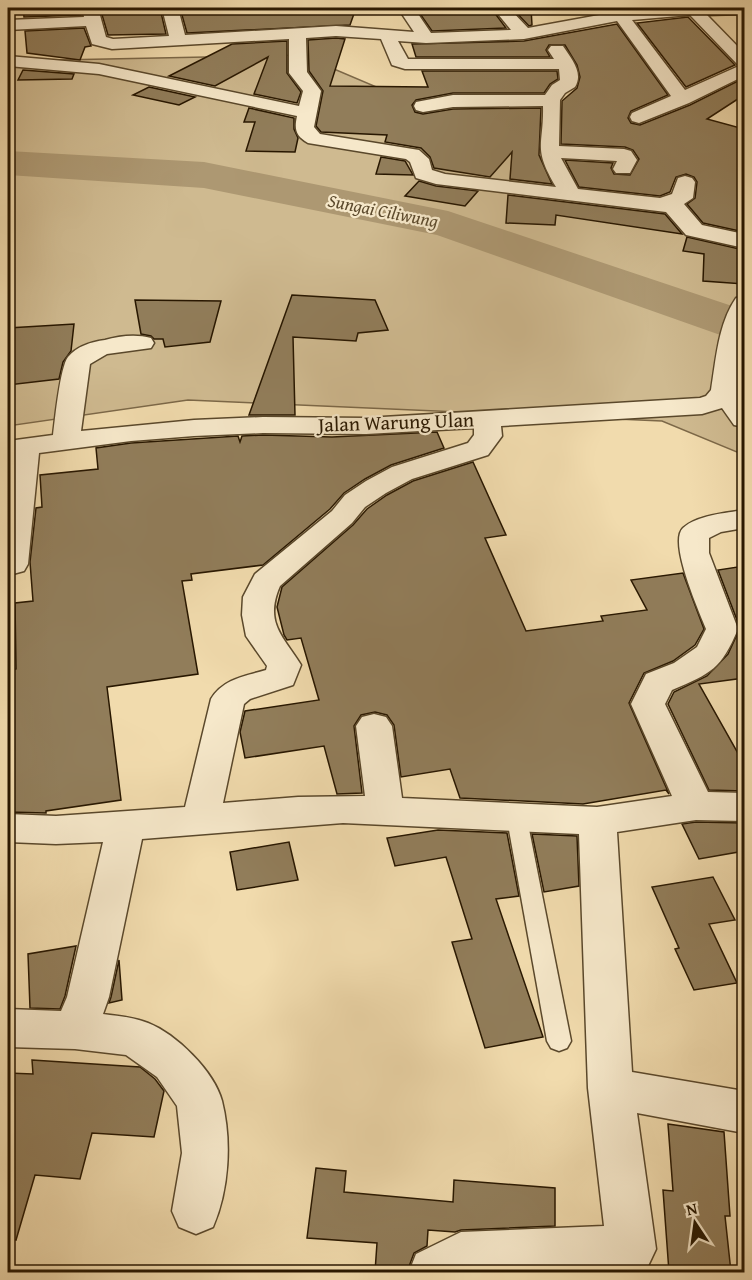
<svg xmlns="http://www.w3.org/2000/svg" width="752" height="1280" font-family="'Gentium Book Plus',serif">
<style>
.green{fill:#cfba90;stroke:#7c6848;stroke-width:1.5}
.lines{fill:none;stroke-linecap:round;stroke-linejoin:round}
.river{fill:#ad9872;fill-rule:evenodd}
.building{fill:#917d5a;stroke:#281700;stroke-width:1.5}
.service-casing{stroke:#5a482b;stroke-width:3}
.minor-casing{stroke:#5a482b;stroke-width:3}
.service{fill:#f6e8ca;fill-rule:evenodd}
.minor{fill:#f6e8ca;fill-rule:evenodd}
.labels{text-anchor:middle;stroke-width:4.5;stroke-linejoin:round;paint-order:stroke}
.far-water-label{font-size:18px;font-style:italic;fill:#5d4b2e;stroke:#f6e8ca}
.street-label{font-size:20px;fill:#281700;stroke:#f6e8ca}
</style>
<rect width="100%" height="100%" fill="#f1dbad"/>
<filter id="stains"><feTurbulence type="fractalNoise" baseFrequency=".00333" numOctaves="4"/><feColorMatrix values="0 0 0 0 .2 0 0 0 0 .09 0 0 0 0 .02 0 0 0 .5 -.17"/></filter>
<radialGradient id="worn" r=".72"><stop offset=".6" stop-color="#630" stop-opacity="0"/><stop offset="1" stop-color="#630" stop-opacity=".3"/></radialGradient>
<!-- green -->
<polygon class="green" points="301,55 744,243 744,455 662,421 188,400 8,426 8,61"/>
<g class="lines">
<!-- river -->
<polygon class="river" points="8,151 204,162 448,211 744,310 744,341 726,337 437,235 204,188 8,175"/>
</g>
<!-- building -->
<g class="building">
<polygon points="23,8 80,8 81,15 24,17"/>
<polygon points="100,8 160,8 166,34 108,35"/>
<polygon points="180,8 356,8 350,25 187,33"/>
<polygon points="416,8 491,8 506,28 432,31"/>
<polygon points="512,8 531,8 532,25 529,26"/>
<polygon points="688,17 735,65 686,87 637,23"/>
<polygon points="617,24 668,95 631,111 628,118 631,123 640,125 690,105 744,78 744,95 707,119 744,129 744,232 703,223 687,204 695,198 697,182 694,177 686,174 676,177 670,192 660,196 579,187 565,160 613,163 611,168 614,174 630,175 639,159 633,150 625,147 561,144 562,101 577,88 580,77 577,65 565,45 549,45 546,50 550,57 416,57 412,44 524,41"/>
<polygon points="84,28 91,46 85,47 80,60 27,53 25,31"/>
<polygon points="336,38 345,39 330,86 428,87 422,71 557,71 558,79 550,84 544,93 453,93 416,100 412,105 415,112 423,114 453,109 541,108 539,155 552,184 510,179 512,152 490,177 434,168 430,157 421,148 385,142 387,135 321,132 316,126 323,91 309,71 308,40"/>
<polygon points="287,41 287,73 301,92 297,103 254,94 268,57 215,86 169,76 232,44"/>
<polygon points="23,70 74,74 72,79 18,80"/>
<polygon points="149,87 195,97 179,105 133,95"/>
<polygon points="249,108 294,118 294,129 298,138 295,152 246,151 255,122 244,122"/>
<polygon points="381,157 405,161 413,175 376,174"/>
<polygon points="419,181 436,186 478,191 465,206 405,196"/>
<polygon points="508,195 665,214 682,234 556,215 555,225 506,223"/>
<polygon points="687,237 744,250 744,284 703,281 704,254 683,251"/>
<polygon points="292,295 375,300 388,330 358,333 356,341 293,337 295,415 249,415"/>
<polygon points="135,300 221,301 210,342 165,347 163,339 154,339 151,336 141,334"/>
<polygon points="74,324 71,351 63,362 59,379 8,385 8,328"/>
<polygon points="437,432 444,448 391,465 365,479 344,493 330,509 263,565 191,574 192,580 182,581 198,674 107,687 121,800 46,811 46,813 8,812 8,671 16,669 15,603 33,601 30,562 36,508 42,507 40,475 98,469 96,448 131,443 238,436 240,442 242,436 263,435 332,437"/>
<polygon points="473,462 506,535 485,538 526,631 603,621 601,616 647,610 631,580 683,573 704,629 695,645 673,661 644,673 629,703 669,794 666,790 583,804 460,798 450,769 401,777 394,725 387,715 375,712 361,715 354,726 362,793 337,794 324,746 245,758 240,732 245,711 319,700 301,638 287,640 284,635 277,607 282,587 353,525 367,509 387,495 413,481"/>
<polygon points="744,566 744,678 699,684 744,764 744,791 709,790 668,704 674,692 707,676 728,654 740,628 718,570"/>
<polygon points="696,822 744,823 744,851 699,859 682,824"/>
<polygon points="438,830 507,833 519,896 496,899 543,1037 485,1048 452,942 472,939 446,857 395,866 387,838"/>
<polygon points="532,834 577,836 579,886 544,892"/>
<polygon points="289,842 298,880 237,890 230,852"/>
<polygon points="713,877 735,920 709,924 737,983 694,990 675,949 679,948 652,887"/>
<polygon points="76,946 65,996 60,1009 30,1008 28,954"/>
<polygon points="119,960 122,1000 109,1003 111,997"/>
<polygon points="32,1060 140,1067 155,1079 164,1091 154,1137 92,1133 80,1179 35,1175 16,1240 8,1238 8,1073 33,1074"/>
<polygon points="668,1124 724,1132 730,1216 725,1216 731,1272 669,1272 663,1190 673,1191"/>
<polygon points="316,1168 346,1171 344,1192 453,1202 454,1180 555,1188 555,1226 461,1230 455,1232 428,1230 427,1246 414,1253 407,1272 375,1272 377,1243 307,1238"/>
</g>
<g class="lines">
<!-- service casing -->
<g class="service-casing">
<polygon id="service" points="517,811 524,814 527,819 571,1041 567,1048 559,1051 551,1048 547,1041 507,819 510,814"/>
</g>
<!-- minor casing -->
<g class="minor-casing">
<g id="minor">
<path d="M82,8H98L106,37L113,39L169,36L162,8H178L185,35L336,26L414,32L398,8H414L431,33L511,30L493,8H509L528,28L621,11L667,8H744V14L707,15L744,53V76L689,103L639,123L632,121L630,117L632,113L671,96L617,21L524,39L426,43L398,41L408,59H554L548,50L551,46H563C571,58 584,73 575,87L565,93L560,100L559,146L624,149L631,151L637,160L630,173H616L613,169L617,161L561,158L578,189L660,198L672,194L678,178L685,176L692,178L695,182L693,198L684,204L702,225L744,234V248L686,235L666,212L436,184L416,178L410,162L406,159L308,143C296,136 294,130 297,116L99,74L8,66V56L99,64L299,106L303,91L289,73V39L112,49L92,44L86,26L8,30V20L84,17ZM690,15L739,66L685,90L632,20ZM336,36L381,39L392,65L405,69H559L560,80L552,85L545,95H453L416,102L414,106L416,110L423,112L453,107L543,106C544,146 532,147 556,187L445,174L432,170L429,159L419,150L320,134L314,127L321,91L307,72L306,38Z"/>
<path d="M744,296V337L737,392L744,401V427L734,425L722,408L702,414L501,426L502,436L488,455L412,479L386,493L365,507L352,523L280,586C264,623 283,636 301,665L293,685L250,699L244,704L223,803L298,797L365,796L356,726L362,717L374,714L386,717L392,726L402,798L597,807L672,796L631,704L646,674L674,663L697,647L706,629C699,611 668,542 683,528C697,515 726,513 744,510V528L721,532L709,538V553L738,629C721,669 712,673 672,690L665,704L708,792L744,793V821L696,820L617,832L632,1072L744,1091V1133L637,1113L656,1249L648,1266L633,1272H409L416,1254L461,1232L604,1226L588,1088L579,834L343,823L142,839L109,997L103,1014C118,1016 133,1017 148,1023C176,1034 214,1071 222,1101C232,1141 229,1190 213,1227L196,1234L179,1227L172,1211L182,1153L177,1106L157,1077L126,1055L75,1049L8,1047V1009L61,1011L67,997L103,842L56,844L8,842V814L56,816L185,807L211,699C223,679 245,676 266,670L267,666L246,636L242,615L243,597L255,574L332,511L345,495L366,481L392,467L468,443L474,435V428L366,434L263,433L194,436L131,441L39,453L28,564L24,571L13,574L8,572V483L11,457H8V441L53,435C55,420 60,367 68,357C77,346 91,342 105,340C119,336 136,334 151,338L154,343L151,348L107,354L90,364L81,431L194,420L263,417L366,418L700,398L706,396L711,390C716,360 718,324 736,298Z"/>
</g>
</g>
<!-- service -->
<use href="#service" class="service"/>
<!-- minor -->
<use href="#minor" class="minor"/>
</g>
<g class="labels">
<!-- far-water labels -->
<g class="far-water-label">
<text transform="translate(383 211) rotate(11)" y="6">Sungai Ciliwung</text>
</g>
<!-- street labels -->
<g class="street-label">
<text transform="translate(396 422) rotate(-2)" y="7">Jalan Warung Ulan</text>
</g>
</g>
<!-- margin -->
<rect width="752" height="1280" fill="none" stroke="#f1dbad" stroke-width="30"/>
<rect x="9" y="9" width="734" height="1262" fill="none" stroke="#281700" stroke-width="3"/>
<rect x="15" y="15" width="722" height="1250" fill="none" stroke="#281700" stroke-width="1.5"/>
<!-- north arrow -->
<g transform="translate(695 1223) rotate(347)" stroke="#f6e8ca" stroke-width="4.5" paint-order="stroke">
<path d="M0-4.5L10 22L0 15L-10 22Z" fill="#281700"/>
<text y="-9" font-size="16" font-weight="bold" text-anchor="middle" fill="#281700">N</text>
</g>
<rect width="100%" height="100%" filter="url(#stains)"/>
<rect width="100%" height="100%" fill="url(#worn)"/>
</svg>
